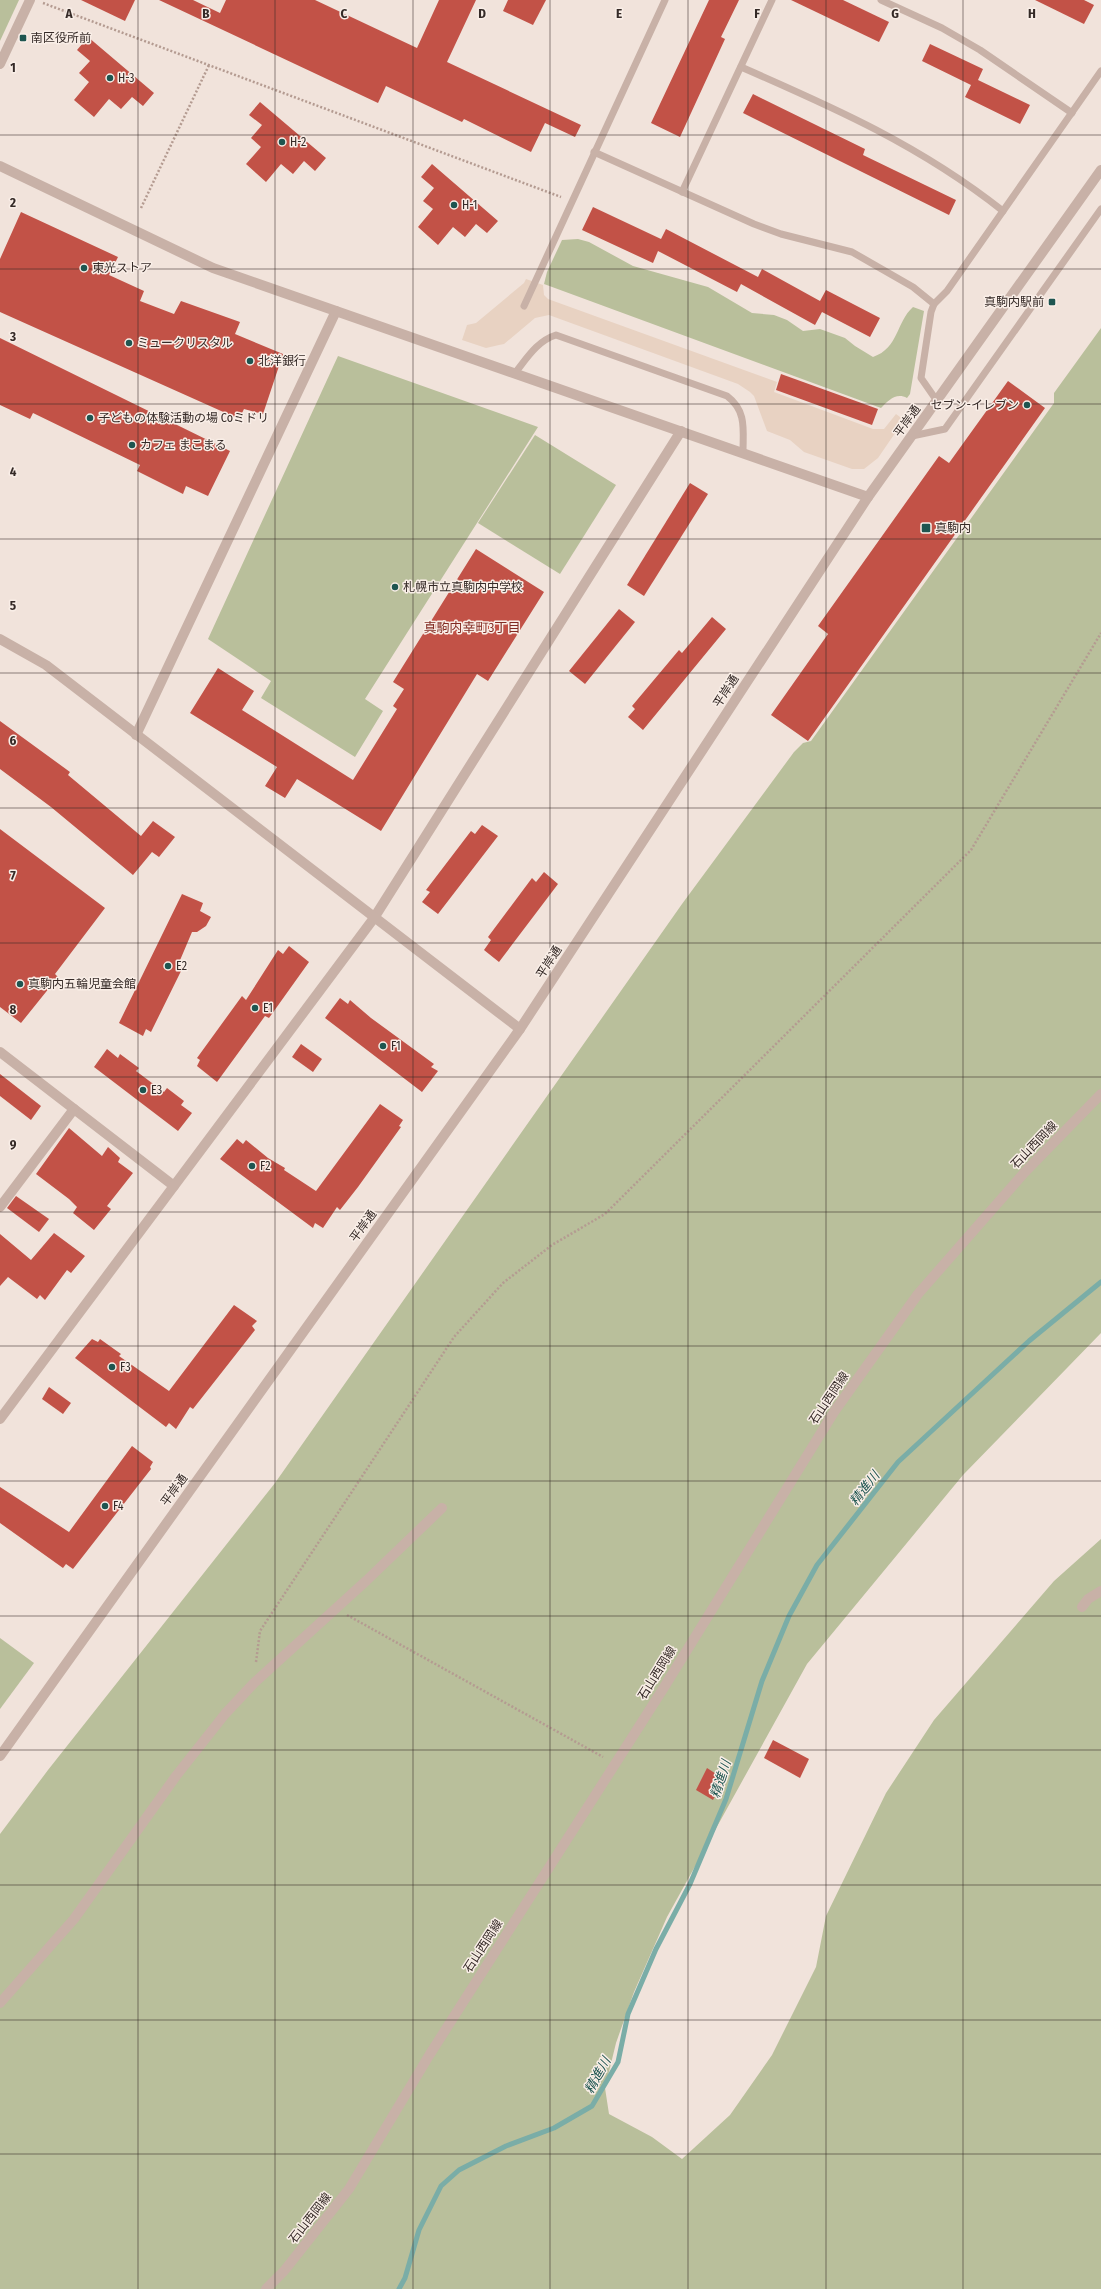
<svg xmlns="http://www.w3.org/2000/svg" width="1101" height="2289" font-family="'Fira Sans Condensed','Noto Sans JP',sans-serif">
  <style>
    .green { fill: #b9bf9b }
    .plaza { fill: #e8d2c2 }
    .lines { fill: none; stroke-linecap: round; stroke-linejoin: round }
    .stream { stroke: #7aada7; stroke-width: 5 }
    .building { fill: #c25247 }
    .path { stroke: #b49b91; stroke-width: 2.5; stroke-dasharray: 2 2; stroke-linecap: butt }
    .service { stroke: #c8b1a7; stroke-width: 7 }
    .minor { stroke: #c8b1a7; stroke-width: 10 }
    .tertiary { stroke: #c8b1a7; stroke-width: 10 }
    .grid { fill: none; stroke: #352a27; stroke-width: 1; stroke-opacity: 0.55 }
    .poi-dot { fill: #1e5550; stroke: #f9eee7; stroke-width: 1.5 }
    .labels { text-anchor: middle; stroke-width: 3; stroke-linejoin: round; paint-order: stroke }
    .poi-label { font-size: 12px; fill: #352a27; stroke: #f9eee7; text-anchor: start }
    .street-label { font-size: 12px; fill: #352a27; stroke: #f9eee7 }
    .neighbourhood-label { font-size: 13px; fill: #822b23; stroke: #f9eee7 }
    .water-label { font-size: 13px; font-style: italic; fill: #1e5550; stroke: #f9eee7 }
    .grid-label { font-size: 13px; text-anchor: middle; font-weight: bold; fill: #352a27; stroke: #f9eee7; stroke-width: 3; stroke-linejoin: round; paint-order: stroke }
  </style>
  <rect width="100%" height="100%" fill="#f1e3db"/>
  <g class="green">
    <polygon points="0,0 19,0 0,41"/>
    <path d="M578 239 589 242 633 266 708 287 752 313 774 315 787 320 803 331 820 329 845 338 855 346 873 357C899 348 896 322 913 307L924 311 910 394 907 398C896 392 888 401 881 408L544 284 547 272 562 240Z"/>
    <polygon points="1101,328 1101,1333 963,1475 807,1664 667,1917 634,1992 616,2043 605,2088 609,2114 652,2137 682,2159 730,2115 772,2055 816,1967 826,1916 886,1793 934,1720 1054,1581 1101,1539 1101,2289 0,2289 0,1834 48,1770 275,1483 682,904 794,752 803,743 811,741 1054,403 1054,393"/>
    <polygon points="338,356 538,427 365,699 383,711 355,757 261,698 271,681 208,639"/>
    <polygon points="535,435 616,485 560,574 478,523"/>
    <polygon points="0,1638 34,1663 0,1709"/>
  </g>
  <polygon class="plaza" points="526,279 543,285 544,295 548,299 777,382 774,392 873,429 884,429 896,414 904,420 878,458 864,469 852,469 804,452 790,440 767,431 754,396 750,392 738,384 549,315 535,318 504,344 499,345 486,348 462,340 467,325 476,323 524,283"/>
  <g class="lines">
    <polyline class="stream" points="399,2289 405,2278 419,2230 441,2186 459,2170 506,2146 554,2128 592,2106 618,2062 628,2014 656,1949 690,1884 726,1799 762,1681 789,1616 817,1565 898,1462 1029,1341 1101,1282"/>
  </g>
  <g class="building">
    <polygon points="81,0 135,0 125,21"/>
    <polygon points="159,0 193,0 220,13 226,0 315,0 417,48 439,0 476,0 447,62 581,125 575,137 545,123 531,152 464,119 462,122 386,86 378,103"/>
    <polygon points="508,0 546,0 533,25 503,11"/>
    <polygon points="709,0 739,0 721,37 725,39 680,137 651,123"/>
    <polygon points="791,0 843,0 889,22 879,42"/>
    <polygon points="1035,0 1084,0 1094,5 1084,24"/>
    <polygon points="88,37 154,93 143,106 132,97 121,109 109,99 94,117 74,100 89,82 79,73 90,61 77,50"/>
    <polygon points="930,44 983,69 978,80 1030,105 1020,124 965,97 971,85 922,61"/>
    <polygon points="753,94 865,149 863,155 956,200 949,215 743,113"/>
    <polygon points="260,102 326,158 315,171 304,161 293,174 281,164 266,182 246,164 261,147 251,138 262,125 249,115"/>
    <polygon points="432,164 498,221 487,233 476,224 465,237 453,227 438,245 418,227 433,209 423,201 434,188 421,177"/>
    <polygon points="593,207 661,239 666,229 758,277 762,269 820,301 826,290 880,318 870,337 822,312 815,325 741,284 737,292 658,251 653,263 582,230"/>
    <polygon points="21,212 118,257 109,275 144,291 140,301 174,314 181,301 240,322 235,334 283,354 263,414 244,409 239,419 0,312 0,259"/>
    <polygon points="0,338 230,451 208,496 186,486 183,494 137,471 140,465 33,413 30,419 0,405"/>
    <polygon points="781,374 878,409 872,425 776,390"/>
    <polygon points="1008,381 1045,408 808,741 771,715 828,634 818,626 939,456 949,463"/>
    <polygon points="690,483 708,494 644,596 627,585"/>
    <polygon points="476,549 544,592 488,681 477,674 381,831 297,779 285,798 265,786 277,767 190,713 218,668 254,691 242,710 353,780 397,709 393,706 404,689 393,682"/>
    <polygon points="619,609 635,622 585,684 569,671"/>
    <polygon points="712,617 726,629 643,730 628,717 635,709 632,706 679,650 682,653"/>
    <polygon points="0,721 70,772 68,775 141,836 153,821 175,837 159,857 152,852 133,875 51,807 0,769"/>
    <polygon points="482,825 498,836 438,914 422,902 430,892 426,890 471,831 475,834"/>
    <polygon points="0,829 105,908 55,974 58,977 21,1023 0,1007"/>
    <polygon points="544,872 558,884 499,962 484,950 491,940 488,937 532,878 536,882"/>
    <polygon points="182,894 203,903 200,911 211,917 206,926 197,932 192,932 178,965 183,967 151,1032 146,1029 143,1036 119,1023"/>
    <polygon points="289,946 309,962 269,1018 265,1016 217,1082 197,1066 200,1060 197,1058 242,996 246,1000 278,950 283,954"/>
    <polygon points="340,998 348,1004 350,1000 371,1018 434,1064 431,1067 438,1071 422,1092 325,1018"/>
    <polygon points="301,1044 322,1059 313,1072 292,1057"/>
    <polygon points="107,1049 118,1058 120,1054 139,1068 136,1071 164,1092 167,1088 184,1101 181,1105 192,1113 178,1131 94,1067"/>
    <polygon points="0,1074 41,1106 31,1120 0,1096"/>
    <polygon points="380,1104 403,1120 399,1126 401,1127 358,1187 340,1210 337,1207 323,1228 315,1223 313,1228 220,1159 237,1139 243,1144 246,1140 268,1158 285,1168 284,1170 316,1191"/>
    <polygon points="69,1128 102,1156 108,1147 120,1158 118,1162 133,1173 107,1206 111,1209 94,1230 73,1213 77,1207 69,1199 36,1174"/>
    <polygon points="16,1196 49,1219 39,1232 7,1208"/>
    <polygon points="54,1233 85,1256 71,1273 67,1270 45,1300 40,1295 37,1299 8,1277 0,1286 0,1234 31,1260"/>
    <polygon points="234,1305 257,1321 252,1326 255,1330 193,1409 190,1407 176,1429 169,1423 166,1427 75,1358 92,1339 98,1342 100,1339 121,1354 119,1356 169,1391"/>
    <polygon points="49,1387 71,1403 63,1414 42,1399"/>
    <polygon points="132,1446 153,1462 150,1467 151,1469 73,1569 66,1564 63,1568 0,1523 0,1487 69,1532"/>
    <polygon points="773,1740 809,1759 800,1778 764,1758"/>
    <polygon points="707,1768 724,1779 713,1800 696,1790"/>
  </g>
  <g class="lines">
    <g class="path">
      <polyline points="43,3 561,197"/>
      <polyline points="141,208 209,65"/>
      <polyline points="347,1615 603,1757"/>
      <polyline points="256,1662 260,1631 454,1337 503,1283 552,1245 605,1214 971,850 1101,633"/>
    </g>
    <g class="service">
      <polyline points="881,0 942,28 980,50 1072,113"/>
      <path d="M741 67C835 108 921 146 1003 211"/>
      <polyline points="594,152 754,224 781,234 852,252 913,287 934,304"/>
      <polyline points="682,192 772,0"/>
      <polyline points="524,306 665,0"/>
      <path d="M515 373C527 358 537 341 556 335L727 396C747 411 743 430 743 452"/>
      <polyline points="937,401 921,378 931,312 934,304 947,291 1101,71"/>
      <polyline points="912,436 945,429 1101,209"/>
    </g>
    <g class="minor">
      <polyline points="136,735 336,311"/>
      <polyline points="0,1052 174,1186"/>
      <polyline points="0,1207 74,1109"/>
      <polyline points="0,1419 374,918 681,431"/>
      <polyline points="1082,1607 1088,1599 1101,1591"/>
      <polyline points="0,2003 74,1919 176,1776 225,1714 254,1683 366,1581 442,1508"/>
    </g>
    <g class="tertiary">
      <polyline points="0,64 30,0"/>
      <polyline points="0,166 213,268 868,497"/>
      <polyline points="0,639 46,665 520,1029"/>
      <polyline points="0,1756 520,1029 868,497 1101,170"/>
      <polyline points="266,2289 284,2271 349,2189 430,2054 663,1689 834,1412 918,1294 1024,1173 1101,1094"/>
    </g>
  </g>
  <path class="grid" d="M138 0V2289M275 0V2289M413 0V2289M550 0V2289M688 0V2289M826 0V2289M963 0V2289M0 135H1101M0 269H1101M0 404H1101M0 539H1101M0 673H1101M0 808H1101M0 943H1101M0 1077H1101M0 1212H1101M0 1346H1101M0 1481H1101M0 1616H1101M0 1750H1101M0 1885H1101M0 2020H1101M0 2154H1101"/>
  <g class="poi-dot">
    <rect x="19" y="34" width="8" height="8" rx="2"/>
    <circle cx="110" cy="78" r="4"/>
    <circle cx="282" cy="142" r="4"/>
    <circle cx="454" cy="205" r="4"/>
    <circle cx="84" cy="268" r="4"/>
    <rect x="1048" y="298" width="8" height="8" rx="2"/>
    <circle cx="129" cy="343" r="4"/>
    <circle cx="250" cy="361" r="4"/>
    <circle cx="1027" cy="405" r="4"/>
    <circle cx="90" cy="418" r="4"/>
    <circle cx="132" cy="445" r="4"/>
    <rect x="921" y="523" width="10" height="10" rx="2"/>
    <circle cx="395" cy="587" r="4"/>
    <circle cx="168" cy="966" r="4"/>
    <circle cx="20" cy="984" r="4"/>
    <circle cx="255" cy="1008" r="4"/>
    <circle cx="383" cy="1046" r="4"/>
    <circle cx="143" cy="1090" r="4"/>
    <circle cx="252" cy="1166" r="4"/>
    <circle cx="112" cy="1367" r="4"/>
    <circle cx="105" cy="1506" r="4"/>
  </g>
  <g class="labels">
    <g class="poi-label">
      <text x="31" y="42">南区役所前</text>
      <text x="118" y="82">H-3</text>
      <text x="290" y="146">H-2</text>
      <text x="462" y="209">H-1</text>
      <text x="92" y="272">東光ストア</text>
      <text x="1044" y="306" text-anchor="end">真駒内駅前</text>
      <text x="137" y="347">ミュークリスタル</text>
      <text x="258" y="365">北洋銀行</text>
      <text x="1019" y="409" text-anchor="end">セブン-イレブン</text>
      <text x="98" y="422">子どもの体験活動の場 Coミドリ</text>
      <text x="140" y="449">カフェ まこまる</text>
      <text x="935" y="532">真駒内</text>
      <text x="403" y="591">札幌市立真駒内中学校</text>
      <text x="176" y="970">E2</text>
      <text x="28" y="988">真駒内五輪児童会館</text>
      <text x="263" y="1012">E1</text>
      <text x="391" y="1050">F1</text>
      <text x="151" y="1094">E3</text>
      <text x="260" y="1170">F2</text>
      <text x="120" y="1371">F3</text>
      <text x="113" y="1510">F4</text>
    </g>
    <g class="street-label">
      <text transform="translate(907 421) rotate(-54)" y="4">平岸通</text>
      <text transform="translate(726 691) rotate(-57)" y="4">平岸通</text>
      <text transform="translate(549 962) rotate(-57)" y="4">平岸通</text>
      <text transform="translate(1034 1145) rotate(-46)" y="4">石山西岡線</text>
      <text transform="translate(363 1226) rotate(-54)" y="4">平岸通</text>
      <text transform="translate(829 1398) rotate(-56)" y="4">石山西岡線</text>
      <text transform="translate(174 1490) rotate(-54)" y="4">平岸通</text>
      <text transform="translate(657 1673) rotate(-58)" y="4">石山西岡線</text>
      <text transform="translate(483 1946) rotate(-57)" y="4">石山西岡線</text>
      <text transform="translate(310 2218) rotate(-52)" y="4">石山西岡線</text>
    </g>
    <g class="neighbourhood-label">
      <text x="472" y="632">真駒内幸町3丁目</text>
    </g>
    <g class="water-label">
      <text transform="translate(864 1488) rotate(-52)" y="5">精進川</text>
      <text transform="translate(720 1779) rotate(-72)" y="5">精進川</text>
      <text transform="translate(597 2075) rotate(-61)" y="5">精進川</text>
    </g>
  </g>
  <g class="grid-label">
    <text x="69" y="18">A</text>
    <text x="206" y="18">B</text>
    <text x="344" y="18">C</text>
    <text x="482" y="18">D</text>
    <text x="619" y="18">E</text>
    <text x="757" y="18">F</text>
    <text x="895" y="18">G</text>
    <text x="1032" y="18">H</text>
    <text x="13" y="72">1</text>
    <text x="13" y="207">2</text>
    <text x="13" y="341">3</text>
    <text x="13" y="476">4</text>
    <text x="13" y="610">5</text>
    <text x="13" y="745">6</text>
    <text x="13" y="880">7</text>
    <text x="13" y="1014">8</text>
    <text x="13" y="1149">9</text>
  </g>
</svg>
